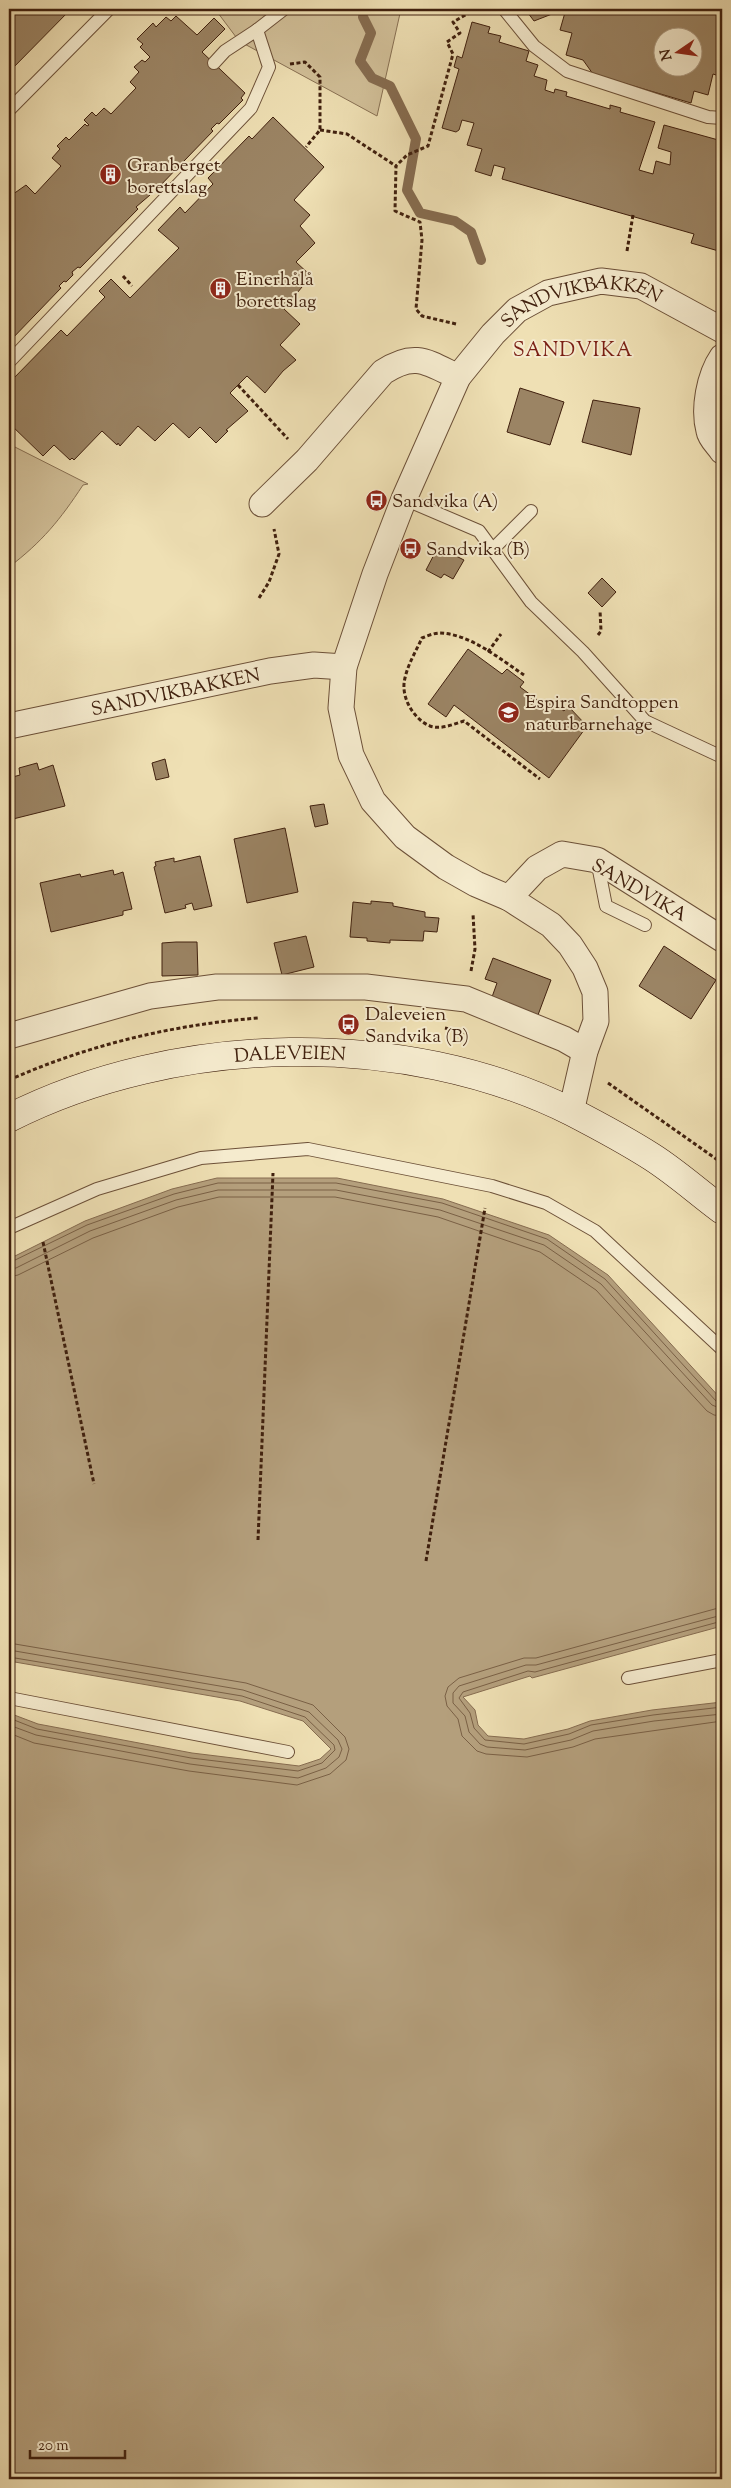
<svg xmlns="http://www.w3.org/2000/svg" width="731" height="2488" font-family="'Sorts Mill Goudy',serif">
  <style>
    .green { fill: #d1bf98; stroke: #887053 }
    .water { fill: #b49f7c; stroke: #866c50 }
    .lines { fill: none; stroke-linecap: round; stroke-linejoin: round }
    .shore { stroke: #7a6045; stroke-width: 1 }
    .stream { stroke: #866c50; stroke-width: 10 }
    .building { fill: #9b8464; stroke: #40200e; fill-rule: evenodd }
    .service-casing { stroke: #6c5038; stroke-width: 14 }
    .minor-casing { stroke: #6c5038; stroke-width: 27 }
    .secondary-casing { stroke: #40200e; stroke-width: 29 }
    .path { stroke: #40200e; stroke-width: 3; stroke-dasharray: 4 2.5; stroke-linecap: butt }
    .service { stroke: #f5ebce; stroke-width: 12 }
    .minor { stroke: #f5ebce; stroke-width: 25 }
    .secondary { stroke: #f5ebce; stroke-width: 28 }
    .labels { text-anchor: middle; stroke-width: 4; stroke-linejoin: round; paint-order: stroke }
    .poi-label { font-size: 19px; fill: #40200e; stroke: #f5ebce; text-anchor: start }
    .street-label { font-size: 19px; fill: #40200e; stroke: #f5ebce }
    .neighbourhood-label { font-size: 20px; letter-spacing: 1px; fill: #7a1f14; stroke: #f5ebce }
  </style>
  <rect width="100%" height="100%" fill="#efe0b4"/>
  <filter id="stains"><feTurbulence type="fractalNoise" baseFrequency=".004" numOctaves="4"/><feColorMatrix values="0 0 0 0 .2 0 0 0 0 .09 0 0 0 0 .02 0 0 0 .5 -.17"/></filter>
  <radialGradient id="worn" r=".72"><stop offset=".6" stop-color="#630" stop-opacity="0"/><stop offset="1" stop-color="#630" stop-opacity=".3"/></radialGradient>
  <g class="green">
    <polygon points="215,9 401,9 377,116 239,41"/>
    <path d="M9 444 88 484 83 485C60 520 42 542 9 567Z"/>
  </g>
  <polygon class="water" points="217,1178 337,1178 443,1199 549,1235 608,1275 722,1400 722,1626 532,1678 530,1676 463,1697 475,1710 478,1725 488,1736 524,1739 568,1729 590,1721 652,1710 722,1702 722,2479 9,2479 9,1713 38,1724 192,1753 299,1766 320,1759 331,1749 303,1721 240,1701 9,1661 9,1259 85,1221 172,1189"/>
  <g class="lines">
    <g class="shore">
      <polyline points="9,1263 87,1225 174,1194 218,1183 336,1183 442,1203 547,1239 605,1279 716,1401 722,1403"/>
      <polyline points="9,1270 16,1268 90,1231 176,1200 218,1190 336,1190 440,1210 544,1245 601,1284 712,1405 722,1409"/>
      <polyline points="9,1277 18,1275 93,1238 178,1207 219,1197 335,1197 438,1217 540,1252 596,1290 707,1411 714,1415 722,1416"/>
      <polyline points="722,1607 536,1658 524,1658 459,1678 448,1687 445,1696 447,1706 458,1719 462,1736 477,1751 486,1754 527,1757 573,1747 595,1739 722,1721"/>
      <polyline points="722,1615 536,1665 526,1665 459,1686 453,1693 453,1703 465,1716 469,1732 480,1744 487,1747 525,1750 571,1740 593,1731 654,1721 722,1714"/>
      <polyline points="722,1621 535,1672 528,1671 463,1692 459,1698 470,1713 474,1728 485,1740 524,1744 569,1734 591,1725 653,1715 722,1707"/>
      <polyline points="9,1643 246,1683 313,1705 345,1737 349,1749 346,1760 330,1774 297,1785 189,1771 34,1743 9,1733"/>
      <polyline points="9,1650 243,1690 309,1712 338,1740 342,1749 339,1757 326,1768 298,1778 190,1764 36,1735 9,1725"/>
      <polyline points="9,1657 242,1696 305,1717 334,1745 335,1750 322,1763 298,1771 191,1758 37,1729 9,1718"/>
    </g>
    <polyline class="stream" points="363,17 371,33 360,61 372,78 390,86 416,139 407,190 420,213 455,221 471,232 481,260"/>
  </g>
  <g class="building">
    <polygon points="9,9 71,9 9,72"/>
    <polygon points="525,9 553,9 552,14 534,21"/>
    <path d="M566 9H722V77L713 74 708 95 694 91 691 103 593 74 583 60 566 55 572 33 560 30ZM664 38H694V68H664Z"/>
    <polygon points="176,16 197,35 214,18 225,29 202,52 245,93 241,98 243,100 219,124 217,123 211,129 213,131 156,190 154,187 149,192 150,195 136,207 138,209 80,268 78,267 72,272 73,275 66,282 64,281 59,286 61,288 9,342 9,197 26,185 35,194 61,166 52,158 60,149 57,146 66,137 69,140 85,124 87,126 89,125 84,120 92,112 96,116 104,108 111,114 136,88 130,82 139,72 134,67 142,60 145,62 150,57 140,47 143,44 137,39 153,23 156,27 166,17 171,21"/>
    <polygon points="472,22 490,27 488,33 501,36 499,42 529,51 526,61 538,65 534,76 547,80 545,90 554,93 555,89 567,92 566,96 610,109 610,105 621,108 620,112 655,122 639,170 653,174 656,161 670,165 671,152 658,148 664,125 722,141 722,252 691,243 694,234 502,179 505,168 494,165 491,176 475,171 482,149 467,145 474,123 462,120 459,130 456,132 442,128 459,69 454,67 457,56 462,58"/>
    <polygon points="273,117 324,167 294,200 310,215 300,226 315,243 296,262 311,276 284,309 300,324 280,345 296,360 283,371 265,393 247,376 230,393 248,411 226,430 228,431 216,443 200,427 189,438 173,423 155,441 138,426 120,446 118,443 117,445 102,431 74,460 72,458 70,460 54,445 43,456 9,423 9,390 13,385 10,382 61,330 67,336 105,297 99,291 111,279 130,298 179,248 158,230 180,207 185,213 213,184 208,178 249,136 252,139"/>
    <polygon points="520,388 564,402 550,445 507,432"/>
    <polygon points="593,400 640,408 631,455 582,442"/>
    <polygon points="438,547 464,560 453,579 444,574 441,578 426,570"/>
    <polygon points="602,578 616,592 602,607 588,593"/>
    <polygon points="468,649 502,674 507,669 524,682 520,687 543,704 547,699 564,711 568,706 587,726 549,778 454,705 446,717 428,704"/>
    <polygon points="165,759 169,777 156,780 152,763"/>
    <polygon points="37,763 39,770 53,765 65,806 9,820 9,778 20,775 19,768"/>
    <polygon points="324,804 328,824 315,827 310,806"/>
    <polygon points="285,828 298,892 247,903 234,839"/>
    <polygon points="200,856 212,906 194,910 192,903 185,905 186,908 165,913 154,867 156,866 155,862 174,858 174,862"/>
    <polygon points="113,870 114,875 123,872 132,909 123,911 123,915 51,932 40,883 80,874 81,877"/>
    <polygon points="371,901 393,903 393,906 425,912 425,917 439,918 437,932 424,931 423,941 390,940 390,943 367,941 367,938 350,937 353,902 371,904"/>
    <polygon points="306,936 314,967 282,975 274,943"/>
    <polygon points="176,942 197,942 198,975 162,976 162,943"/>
    <polygon points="664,946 716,980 691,1019 639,986"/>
    <polygon points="493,958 551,980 538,1015 492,997 497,983 485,979"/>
  </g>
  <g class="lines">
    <defs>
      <g id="service">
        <polyline points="504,9 534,46 567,71 708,117 722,118"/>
        <polyline points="257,30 284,9"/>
        <polyline points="9,110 109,9"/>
        <polyline points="9,362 251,108 269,67 257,30 225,51 214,63"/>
        <polyline points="404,499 479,531 531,602 583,652 645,721 720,756"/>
        <polyline points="493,549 531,511"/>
        <polyline points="597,860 606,906 645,925"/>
        <polyline points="9,1228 97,1189 201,1158 308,1149 492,1186 546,1203 595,1231 722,1349"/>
        <polyline points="628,1678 722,1660"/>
        <polyline points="9,1698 288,1752"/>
      </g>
      <g id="minor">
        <path d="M722 357C709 376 703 409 709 431 710 438 718 445 722 451"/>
        <path d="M262 504 307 460 383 372C415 351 427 362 458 377"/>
        <path id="s1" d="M9 726 270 671 314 665 344 667"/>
        <polyline points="509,898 537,868 562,854 597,860 722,939"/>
        <polyline points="9,1036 150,996 217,987 366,987 466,999 564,1039 585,1051"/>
        <path id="s2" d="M571 1112 585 1051 596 1021 595 992 585 968 570 945 551 925 509 898 476 884 446 867 405 837 373 801 351 755 341 708 344 667 375 574 404 499 458 377 493 334 517 310 548 293 601 281 641 286 722 330"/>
      </g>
      <g id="secondary">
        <path id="s3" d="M9 1118C175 1034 404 1028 572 1112 599 1126 627 1141 652 1157 677 1173 699 1193 722 1210"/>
      </g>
    </defs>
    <use href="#service" class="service-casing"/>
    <use href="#minor" class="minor-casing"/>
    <use href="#secondary" class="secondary-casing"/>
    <g class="path">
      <polyline points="290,64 305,62 320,77 320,130 306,147"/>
      <polyline points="320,130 347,134 396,166"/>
      <polyline points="627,251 633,215"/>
      <polyline points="123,276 132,286"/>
      <polyline points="719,288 722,289"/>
      <polyline points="456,324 422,316 416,309 422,240 420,222 395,211 396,166 407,155 428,146 453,54 447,42 460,33 453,22 469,13 465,9"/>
      <polyline points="238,385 288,439"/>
      <polyline points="259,598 269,582 279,554 274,529"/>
      <polyline points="598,635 601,631 600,610"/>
      <polyline points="719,649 722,651"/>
      <polyline points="488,652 501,634"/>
      <path d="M524 675C500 659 470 634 440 633 434 633 427 636 422 638 416 651 408 664 405 678 400 696 413 719 430 726 441 730 454 724 464 721L540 779"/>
      <polyline points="471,971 475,949 473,914"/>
      <polyline points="445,1028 470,1034"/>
      <path d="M9 1080C88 1045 171 1025 258 1018"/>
      <polyline points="608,1083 722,1163"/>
      <polyline points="43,1242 94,1484"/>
      <polyline points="258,1540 273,1173"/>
      <polyline points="426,1561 485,1208"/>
    </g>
    <use href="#service" class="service"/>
    <use href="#minor" class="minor"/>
    <use href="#secondary" class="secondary"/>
  </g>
  <defs>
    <symbol id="building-disc" viewBox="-11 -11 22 22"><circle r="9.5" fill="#8f2418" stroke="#f5ebce"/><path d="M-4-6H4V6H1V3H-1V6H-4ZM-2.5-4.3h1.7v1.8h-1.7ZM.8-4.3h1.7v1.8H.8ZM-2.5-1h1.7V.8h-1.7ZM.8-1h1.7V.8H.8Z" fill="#fff"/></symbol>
    <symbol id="bus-disc" viewBox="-11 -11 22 22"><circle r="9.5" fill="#8f2418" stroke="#f5ebce"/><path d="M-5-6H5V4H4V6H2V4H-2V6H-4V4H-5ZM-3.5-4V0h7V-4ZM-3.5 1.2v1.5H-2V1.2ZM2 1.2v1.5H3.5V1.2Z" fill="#fff"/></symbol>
    <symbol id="school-disc" viewBox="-11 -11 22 22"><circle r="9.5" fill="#8f2418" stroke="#f5ebce"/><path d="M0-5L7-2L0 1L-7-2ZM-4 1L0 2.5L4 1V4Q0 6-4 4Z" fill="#fff"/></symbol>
  </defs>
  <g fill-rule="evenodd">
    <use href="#building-disc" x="98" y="162" width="25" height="25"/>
    <use href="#building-disc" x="208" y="276" width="25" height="25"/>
    <use href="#bus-disc" x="364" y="488" width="25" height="25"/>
    <use href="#bus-disc" x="398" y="536" width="25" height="25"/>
    <use href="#school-disc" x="496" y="700" width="25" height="25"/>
    <use href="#bus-disc" x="336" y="1012" width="25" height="25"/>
  </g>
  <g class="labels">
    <g class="poi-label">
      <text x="127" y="171">Granberget<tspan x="127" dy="22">borettslag</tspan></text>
      <text x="236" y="285">Einerhålå<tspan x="236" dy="22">borettslag</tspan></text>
      <text x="392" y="507">Sandvika (A)</text>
      <text x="426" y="555">Sandvika (B)</text>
      <text x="525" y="708">Espira Sandtoppen<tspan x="525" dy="22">naturbarnehage</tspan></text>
      <text x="365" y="1020">Daleveien<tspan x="365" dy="22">Sandvika (B)</tspan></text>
    </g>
    <g class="street-label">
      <text dy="7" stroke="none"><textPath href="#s2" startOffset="1032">SANDVIKBAKKEN</textPath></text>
      <text dy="7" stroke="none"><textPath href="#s1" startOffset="170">SANDVIKBAKKEN</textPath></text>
      <text transform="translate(640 889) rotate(30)" y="7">SANDVIKA</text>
      <text dy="7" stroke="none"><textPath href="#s3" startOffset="291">DALEVEIEN</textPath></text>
    </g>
    <g class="neighbourhood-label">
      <text x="573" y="356">SANDVIKA</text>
    </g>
  </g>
  <rect width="731" height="2488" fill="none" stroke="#efe0b4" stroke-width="30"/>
  <rect x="10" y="10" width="711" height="2468" fill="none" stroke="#40200e" stroke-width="2.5"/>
  <rect x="15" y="15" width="701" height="2458" fill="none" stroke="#40200e"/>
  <g transform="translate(678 52) rotate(257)"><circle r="24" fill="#f5ebce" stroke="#ad9a81"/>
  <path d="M0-4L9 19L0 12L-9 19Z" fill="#8f2418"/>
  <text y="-8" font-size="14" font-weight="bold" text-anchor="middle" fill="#40200e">N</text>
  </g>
  <path d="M30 2450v8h95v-8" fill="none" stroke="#40200e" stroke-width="2.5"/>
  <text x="38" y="2450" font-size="15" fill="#40200e" stroke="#f5ebce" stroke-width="4" paint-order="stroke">20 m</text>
  <rect width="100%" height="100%" filter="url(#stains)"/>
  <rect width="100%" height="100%" fill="url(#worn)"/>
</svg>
